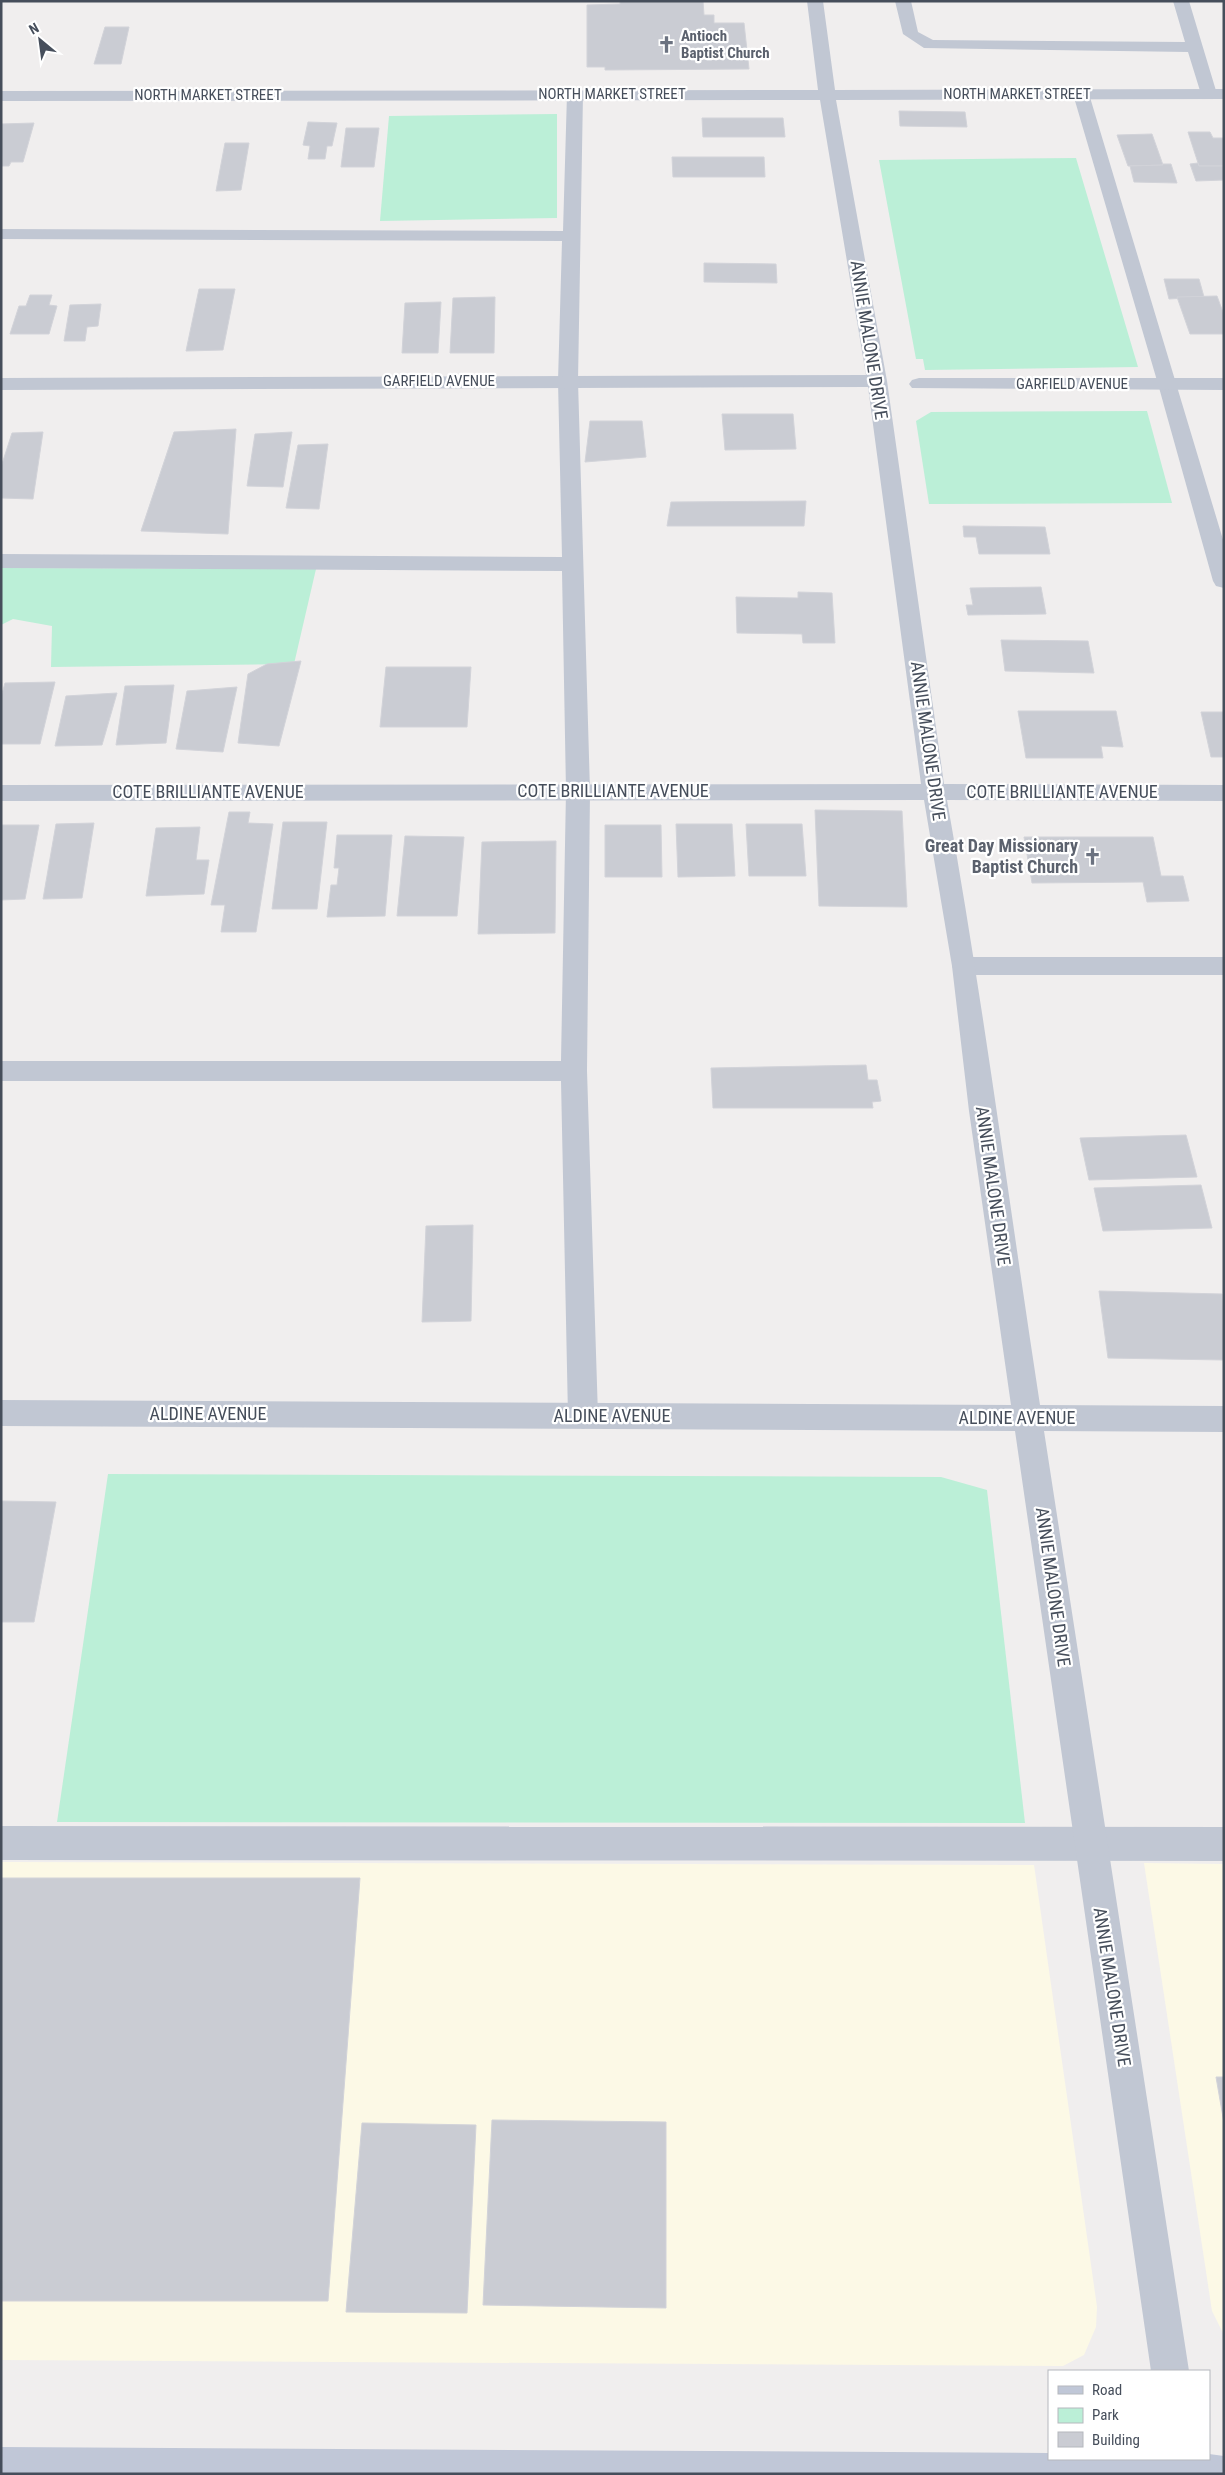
<svg xmlns="http://www.w3.org/2000/svg" width="1225" height="2475" font-family="'Roboto Condensed',sans-serif">
  <style>
    .commercial { fill: #fcf9e6 }
    .green { fill: #bbefd7 }
    .building { fill: #caccd3; stroke: #d2d3d9 }
    .lines { fill: none; stroke-linecap: round; stroke-linejoin: round }
    .lane { fill: #c1c7d3; fill-rule: evenodd }
    .street { fill: #c1c7d3; fill-rule: evenodd }
    .secondary { fill: #c0c7d7; fill-rule: evenodd }
    .labels { text-anchor: middle; stroke-width: 4.5; stroke-linejoin: round; paint-order: stroke }
    .far-worship-label { font-size: 15px; font-weight: bold; fill: #5b616d; stroke: #fff; text-anchor: start }
    .far-street-label { font-size: 15px; fill: #464e5b; stroke: #fff }
    .street-label { font-size: 18px; fill: #464e5b; stroke: #fff }
    .worship-label { font-size: 18px; font-weight: bold; fill: #5b616d; stroke: #fff; text-anchor: end }
  </style>
  <rect width="100%" height="100%" fill="#f0eeee"/>
  <g class="commercial">
    <polygon points="1,1862 1034,1865 1097,2307 1096,2327 1084,2355 1063,2366 1,2360"/>
    <polygon points="1144,1863 1224,1864 1224,2335 1212,2311"/>
  </g>
  <g class="green">
    <polygon points="557,114 557,218 380,221 389,116"/>
    <polygon points="1076,158 1138,367 925,370 923,359 916,359 879,160"/>
    <polygon points="1147,411 1172,503 929,504 916,421 931,412"/>
    <polygon points="1,568 316,569 294,664 51,667 52,626 13,619 1,625"/>
    <polygon points="108,1474 941,1477 987,1490 1025,1823 57,1822"/>
  </g>
  <g class="building">
    <polygon points="620,1 703,1 704,15 714,15 714,23 744,23 749,69 605,70 605,67 587,67 587,5 620,4"/>
    <polygon points="105,27 129,27 121,64 94,64"/>
    <polygon points="899,111 965,112 967,127 900,126"/>
    <polygon points="702,118 783,118 785,137 703,137"/>
    <polygon points="308,122 337,123 332,146 327,146 325,159 308,159 310,146 303,145"/>
    <polygon points="34,123 23,162 11,162 9,166 2,166 1,124"/>
    <polygon points="346,128 379,128 374,167 341,167"/>
    <polygon points="1188,132 1210,132 1213,138 1224,138 1224,166 1199,166"/>
    <polygon points="1152,134 1163,165 1128,166 1117,135"/>
    <polygon points="225,143 249,143 241,190 216,191"/>
    <polygon points="672,157 764,157 765,177 673,177"/>
    <polygon points="1198,163 1199,166 1224,166 1224,180 1196,181 1190,164"/>
    <polygon points="1162,164 1171,164 1177,183 1134,182 1130,166 1163,165"/>
    <polygon points="704,263 776,264 777,283 704,282"/>
    <polygon points="1164,279 1199,279 1204,297 1169,299"/>
    <polygon points="199,289 235,289 223,350 186,351"/>
    <polygon points="30,295 52,295 49,305 57,306 49,334 10,334 19,306 26,306"/>
    <polygon points="1217,296 1224,315 1224,334 1190,334 1177,297"/>
    <polygon points="495,297 494,353 450,353 453,298"/>
    <polygon points="441,302 438,353 402,353 405,303"/>
    <polygon points="101,304 98,326 87,327 85,341 64,341 70,305"/>
    <polygon points="722,414 793,414 796,449 725,450"/>
    <polygon points="590,421 642,421 646,457 585,462"/>
    <polygon points="236,429 228,534 141,531 174,432"/>
    <polygon points="43,432 33,499 1,498 1,467 12,433"/>
    <polygon points="292,432 283,487 247,486 255,434"/>
    <polygon points="328,444 319,509 286,508 298,445"/>
    <polygon points="806,501 804,526 667,526 671,502"/>
    <polygon points="963,526 1045,527 1050,554 979,554 976,537 964,537"/>
    <polygon points="1041,587 1046,614 968,615 966,605 973,605 970,588"/>
    <polygon points="798,592 832,593 835,643 803,643 802,634 737,633 736,597 798,598"/>
    <polygon points="1001,640 1088,641 1094,673 1005,671"/>
    <polygon points="301,661 279,746 238,743 248,674 267,664"/>
    <polygon points="386,667 471,667 467,727 380,727"/>
    <polygon points="55,682 40,744 1,744 1,697 5,683"/>
    <polygon points="174,685 166,743 116,745 125,686"/>
    <polygon points="237,687 223,752 176,749 187,691"/>
    <polygon points="117,693 102,745 55,746 66,696"/>
    <polygon points="1018,711 1116,711 1123,747 1101,746 1103,758 1026,758"/>
    <polygon points="1201,712 1224,712 1224,757 1211,757"/>
    <polygon points="815,810 902,811 907,907 819,906"/>
    <polygon points="229,812 250,812 248,823 273,824 256,932 221,932 225,905 211,905"/>
    <polygon points="283,822 327,822 317,909 272,909"/>
    <polygon points="94,823 82,898 43,899 56,824"/>
    <polygon points="676,824 732,824 735,876 678,877"/>
    <polygon points="746,824 802,824 806,876 749,876"/>
    <polygon points="1,825 39,825 25,899 1,900"/>
    <polygon points="605,825 661,825 662,877 605,877"/>
    <polygon points="200,827 196,860 209,860 204,894 146,896 156,828"/>
    <polygon points="337,835 392,835 385,916 327,917 331,885 337,885 339,868 334,868"/>
    <polygon points="405,836 464,837 457,916 397,916"/>
    <polygon points="1024,837 1153,837 1161,876 1183,876 1189,901 1147,902 1143,882 1032,883"/>
    <polygon points="556,841 555,933 478,934 482,842"/>
    <polygon points="866,1065 868,1080 877,1080 881,1101 872,1102 873,1108 713,1108 711,1068"/>
    <polygon points="1186,1135 1197,1177 1089,1180 1080,1138"/>
    <polygon points="1201,1185 1212,1228 1103,1231 1094,1188"/>
    <polygon points="473,1225 471,1321 422,1322 426,1226"/>
    <polygon points="1099,1291 1222,1294 1224,1360 1108,1358"/>
    <polygon points="1,1501 56,1502 34,1622 1,1622"/>
    <polygon points="1,1878 360,1878 328,2301 1,2301"/>
    <polygon points="1216,2077 1224,2077 1224,2123"/>
    <polygon points="492,2120 666,2122 666,2308 483,2305"/>
    <polygon points="362,2123 476,2125 467,2313 346,2312"/>
  </g>
  <g class="lines">
    <g class="lane">
      <polygon points="895,1 911,1 918,32 933,40 1185,42 1173,1 1189,1 1217,94 1215,98 1203,98 1201,94 1188,52 924,48 903,34"/>
      <polygon points="575,89 581,90 583,94 578,381 590,791 587,1071 598,1416 593,1425 583,1429 573,1425 568,1416 561,1081 1,1081 1,1061 561,1061 566,791 562,571 1,568 1,554 562,557 558,381 562,241 1,239 1,229 563,231 567,94 569,90"/>
      <polygon points="1081,89 1087,90 1089,94 1224,543 1224,588 1216,586 1213,581 1158,384 1073,94 1075,90"/>
      <polygon points="964,957 1224,957 1224,975 964,975 955,973 952,966 955,959"/>
      <polygon points="1,1826 1224,1827 1224,1861 1,1860"/>
    </g>
    <g class="street">
      <path d="M807 1H823L835 90 1224 89V99L836 100 887 381 944 784 1224 785V801L947 800C983 1001 1009 1203 1040 1405L1224 1406V1432L1044 1431 1189 2371H1151L1015 1431 1 1426V1400L1011 1405 969 1111 952 966 924 800 1 801V785L921 784 868 387 1 390V378L866 375 820 100 1 101V91L818 90Z"/>
      <polygon points="919,378 1224,378 1224,390 912,388 909,384 912,380"/>
    </g>
    <polygon class="secondary" points="1,2447 1049,2453 1049,2459 1209,2459 1209,2454 1224,2456 1224,2474 1,2474"/>
  </g>
  <defs>
    <symbol id="church-bare" viewBox="-9 -9 18 18"><path d="M-1.2-6h2.4v3.5h3.3v2.4h-3.3V6h-2.4V-.1h-3.3v-2.4h3.3Z" fill="#6b7280" stroke="#fff" stroke-width="2.5" paint-order="stroke"/></symbol>
  </defs>
  <g fill-rule="evenodd">
    <use href="#church-bare" x="654" y="32" width="25" height="25"/>
    <use href="#church-bare" x="1080" y="844" width="25" height="25"/>
  </g>
  <g class="labels">
    <g class="far-worship-label">
      <text x="681" y="41">Antioch<tspan x="681" dy="17">Baptist Church</tspan></text>
    </g>
    <g class="far-street-label">
      <text x="612" y="99">NORTH MARKET STREET</text>
      <text x="1017" y="99">NORTH MARKET STREET</text>
      <text x="208" y="100">NORTH MARKET STREET</text>
      <text x="439" y="386">GARFIELD AVENUE</text>
      <text x="1072" y="389">GARFIELD AVENUE</text>
    </g>
    <g class="street-label">
      <text transform="translate(869 340) rotate(81)" y="6">ANNIE MALONE DRIVE</text>
      <text transform="translate(928 741) rotate(82)" y="6">ANNIE MALONE DRIVE</text>
      <text x="613" y="797">COTE BRILLIANTE AVENUE</text>
      <text x="208" y="798">COTE BRILLIANTE AVENUE</text>
      <text x="1062" y="798">COTE BRILLIANTE AVENUE</text>
      <text transform="translate(993 1186) rotate(82)" y="6">ANNIE MALONE DRIVE</text>
      <text x="208" y="1420">ALDINE AVENUE</text>
      <text x="612" y="1422">ALDINE AVENUE</text>
      <text x="1017" y="1424">ALDINE AVENUE</text>
      <text transform="translate(1053 1587) rotate(82)" y="6">ANNIE MALONE DRIVE</text>
      <text transform="translate(1112 1987) rotate(81)" y="6">ANNIE MALONE DRIVE</text>
    </g>
    <g class="worship-label">
      <text x="1078" y="852">Great Day Missionary<tspan x="1078" dy="21">Baptist Church</tspan></text>
    </g>
  </g>
  <rect width="1225" height="2475" fill="none" stroke="#464e5b" stroke-width="5"/>
  <rect x="1048" y="2370" width="162" height="90" fill="#ffffff" stroke="#b5b8bd"/>
  <rect x="1058" y="2386" width="25" height="8" fill="#c0c7d7" stroke="#b5b8bd"/>
  <text x="1092" y="2395" font-size="15" fill="#464e5b">Road</text>
  <rect x="1058" y="2408" width="25" height="15" fill="#bbefd7" stroke="#b5b8bd"/>
  <text x="1092" y="2420" font-size="15" fill="#464e5b">Park</text>
  <rect x="1058" y="2432" width="25" height="15" fill="#caccd3" stroke="#b5b8bd"/>
  <text x="1092" y="2445" font-size="15" fill="#464e5b">Building</text>
  <g transform="translate(40 40) rotate(331)" stroke="#ffffff" stroke-width="4" paint-order="stroke">
  <path d="M0-4L9 19L0 12L-9 19Z" fill="#464e5b"/>
  <text y="-8" font-size="14" font-weight="bold" text-anchor="middle" fill="#464e5b">N</text>
  </g>
</svg>
